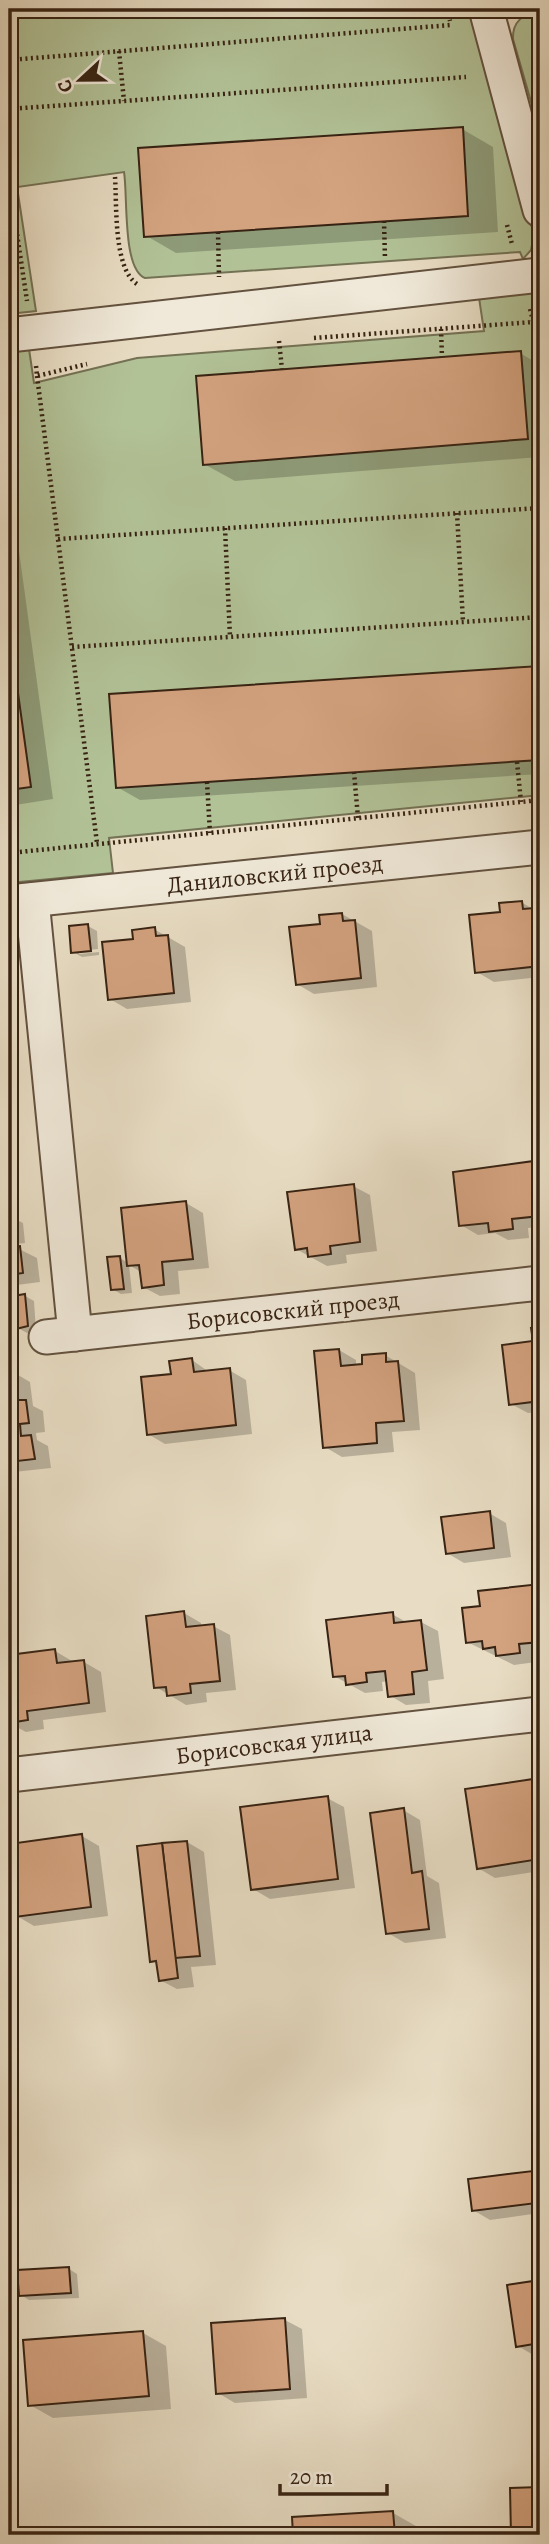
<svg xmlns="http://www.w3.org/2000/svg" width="549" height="2544" font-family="Alegreya,serif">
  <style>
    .green { fill: #b2c297; stroke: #747255; stroke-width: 2 }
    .shadow { fill: #0003 }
    .building { fill: #d3a27f; stroke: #372313; stroke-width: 2 }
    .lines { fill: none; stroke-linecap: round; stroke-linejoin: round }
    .street-casing { stroke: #63523f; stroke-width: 37 }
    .path { stroke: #372313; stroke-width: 4.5; stroke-dasharray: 2 3.5; stroke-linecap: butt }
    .street { stroke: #f0e9d9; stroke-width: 33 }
    .labels { text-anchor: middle; stroke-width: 6; stroke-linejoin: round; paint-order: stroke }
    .street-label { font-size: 24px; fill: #372313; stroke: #f0e9d9 }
  </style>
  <rect width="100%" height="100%" fill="#e8ddc4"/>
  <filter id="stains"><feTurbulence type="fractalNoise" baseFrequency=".00286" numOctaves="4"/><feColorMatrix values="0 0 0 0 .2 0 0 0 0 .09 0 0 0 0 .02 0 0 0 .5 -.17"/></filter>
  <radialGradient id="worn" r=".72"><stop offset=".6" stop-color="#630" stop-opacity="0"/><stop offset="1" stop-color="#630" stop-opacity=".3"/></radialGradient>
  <g class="green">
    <path d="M9 9H474L534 235 531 250 523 259 520 252 145 278C122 269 128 195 124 172L17 187 36 311 9 314Z"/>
    <path d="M540 9V126H538L513 39C512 21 524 14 540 9Z"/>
    <polygon points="540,288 540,795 109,838 113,873 9,883 9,352 29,349 34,383 137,358 484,331 478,291"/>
  </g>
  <g class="shadow">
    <polygon points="462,129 493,147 498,232 176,253 145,235"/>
    <polygon points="520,353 540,365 540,457 235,481 204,464"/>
    <polygon points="9,478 53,799 9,806"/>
    <polygon points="540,667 540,774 140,800 117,787 111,696"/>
    <polygon points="521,902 540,913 540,977 494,982 477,972 501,913"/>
    <polygon points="342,914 372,931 377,987 314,994 297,984 322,925"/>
    <polygon points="88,926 97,931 98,949 79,951 79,954 99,952 99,955 82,957 73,952"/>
    <polygon points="154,929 185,947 191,1002 127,1009 110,999"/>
    <polygon points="534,1163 540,1167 540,1227 528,1228 529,1238 508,1240 495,1233 478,1235 461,1225"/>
    <polygon points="353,1186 370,1195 377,1251 346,1255 347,1263 327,1266 296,1249"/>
    <polygon points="9,1192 13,1218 23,1223 25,1243 16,1244 17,1248 37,1258 40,1282 9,1286"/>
    <polygon points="186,1203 203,1213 209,1268 178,1271 180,1294 160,1296 143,1287 141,1272 129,1265 132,1293 121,1294 112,1289 120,1258 128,1263"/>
    <polygon points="25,1296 34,1301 36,1331 27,1333 18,1328"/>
    <polygon points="540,1328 540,1412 528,1413 511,1404 534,1343 533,1329"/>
    <polygon points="339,1350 356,1360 356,1367 385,1355 415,1373 420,1430 392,1432 394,1452 342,1457 325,1447"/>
    <polygon points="192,1360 209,1372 229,1370 246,1380 252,1434 165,1444 148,1434 173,1375"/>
    <polygon points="9,1372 13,1372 30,1382 33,1406 43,1411 45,1432 36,1433 37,1440 48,1446 51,1468 14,1472 9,1469"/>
    <polygon points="489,1513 506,1523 511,1557 464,1563 447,1553"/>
    <polygon points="540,1585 540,1653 535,1653 536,1662 514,1665 467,1642 482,1608 480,1592"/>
    <polygon points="184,1613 201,1623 201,1627 213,1626 230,1635 236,1690 206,1693 207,1702 186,1705 156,1687"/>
    <polygon points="392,1614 408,1623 421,1622 438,1631 444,1679 428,1681 430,1703 406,1705 389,1695 388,1681 382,1682 383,1691 365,1693 334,1676"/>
    <polygon points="55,1651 72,1661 72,1663 84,1662 101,1672 106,1712 43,1720 44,1729 26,1732 9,1723 9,1657"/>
    <polygon points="540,1779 540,1871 495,1878 478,1868 467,1790"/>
    <polygon points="327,1798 344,1807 355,1888 270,1899 253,1889"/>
    <polygon points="403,1810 420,1820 427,1876 439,1883 446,1938 405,1943 388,1933"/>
    <polygon points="82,1836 99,1846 108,1916 34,1926 17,1916 9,1845"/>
    <polygon points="187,1842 204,1852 216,1965 191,1967 194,1987 177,1989 160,1980 158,1964 152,1960"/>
    <polygon points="532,2172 540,2177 540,2213 490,2220 473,2210"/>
    <polygon points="69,2269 77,2274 79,2298 29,2300 21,2295"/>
    <polygon points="540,2282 540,2359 518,2346 509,2287"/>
    <polygon points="285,2320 302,2329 307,2398 235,2403 218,2393"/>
    <polygon points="143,2333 166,2346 171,2409 53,2418 30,2405"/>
    <polygon points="393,2513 416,2526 416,2535 295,2535 294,2519"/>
    <polygon points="10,2530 19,2535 9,2535"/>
  </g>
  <g class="building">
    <polygon points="463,127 468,216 144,237 138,148"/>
    <polygon points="521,351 528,439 203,465 196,376"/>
    <polygon points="9,628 31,787 9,790"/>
    <polygon points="540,666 540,760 116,788 109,694"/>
    <polygon points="522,901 523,909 535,908 540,966 475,973 469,915 500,912 499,903"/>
    <polygon points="342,913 343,921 355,920 361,978 296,985 289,927 320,924 319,915"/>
    <polygon points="88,924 91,951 71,953 69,926"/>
    <polygon points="155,927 156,936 168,935 174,993 108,1000 102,942 133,939 132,930"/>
    <polygon points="534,1161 540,1216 512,1219 513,1229 489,1232 488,1223 459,1226 453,1172"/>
    <polygon points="354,1184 360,1242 330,1246 331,1254 308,1257 307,1248 295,1250 287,1192"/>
    <polygon points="186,1201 193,1259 162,1262 164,1285 142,1288 139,1265 127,1266 121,1208"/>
    <polygon points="20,1246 23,1273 9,1275 9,1247"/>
    <polygon points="120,1256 124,1289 111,1290 107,1257"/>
    <polygon points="25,1294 28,1326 16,1329 13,1296"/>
    <polygon points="540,1327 540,1401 509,1405 502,1345 533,1341 531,1328"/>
    <polygon points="339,1349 341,1366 362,1364 362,1355 386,1353 386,1362 398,1361 404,1421 376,1423 377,1443 323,1448 314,1351"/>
    <polygon points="192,1358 194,1372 230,1368 236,1425 147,1435 141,1377 171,1374 169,1361"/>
    <polygon points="13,1370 17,1400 26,1400 29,1423 20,1424 21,1436 31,1435 35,1459 9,1462 9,1371"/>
    <polygon points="490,1511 494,1548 446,1554 441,1517"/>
    <polygon points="540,1584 540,1642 519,1644 520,1653 496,1656 495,1647 483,1649 482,1641 466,1643 462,1608 480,1606 478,1591"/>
    <polygon points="184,1611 186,1627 214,1624 220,1681 190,1684 191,1693 167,1696 166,1687 154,1688 146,1616"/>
    <polygon points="393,1612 394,1623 421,1620 427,1670 412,1672 414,1694 388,1697 385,1671 366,1673 367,1682 346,1685 345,1676 333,1677 326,1620"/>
    <polygon points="55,1649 57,1663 84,1660 89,1703 27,1711 28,1720 9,1723 9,1655"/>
    <polygon points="540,1778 540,1859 477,1869 465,1789"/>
    <polygon points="328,1796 338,1879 251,1890 240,1807"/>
    <polygon points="404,1808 412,1873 422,1871 429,1929 386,1934 370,1813"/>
    <polygon points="82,1834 91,1907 15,1917 9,1868 9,1844"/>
    <polygon points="187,1841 200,1956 175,1958 162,1843"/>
    <polygon points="162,1843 178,1978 159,1981 156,1961 150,1962 137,1846"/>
    <polygon points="533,2171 537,2203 472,2211 468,2179"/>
    <polygon points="69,2267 71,2293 19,2296 17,2270"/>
    <polygon points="540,2280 540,2343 516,2347 507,2285"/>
    <polygon points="285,2318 290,2389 216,2394 211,2323"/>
    <polygon points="143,2331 149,2396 28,2406 23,2340"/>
    <polygon points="540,2487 540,2535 511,2535 510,2488"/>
    <polygon points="393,2511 395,2535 293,2535 292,2517"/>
  </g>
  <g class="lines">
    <defs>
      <g id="street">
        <polyline points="486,9 540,210"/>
        <polyline points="9,335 540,275"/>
        <polyline points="32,900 75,1334"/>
        <polyline points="9,902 540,847"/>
        <polyline points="46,1337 540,1283"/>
        <polyline points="9,1775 540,1714"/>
      </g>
    </defs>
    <use href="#street" class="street-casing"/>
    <g class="path">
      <polyline points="447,9 450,21"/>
      <polyline points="119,51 124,101"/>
      <polyline points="9,60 451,25"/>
      <polyline points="9,109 466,77"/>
      <path d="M115 177C117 204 113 268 137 284"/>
      <polyline points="9,180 27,301"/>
      <polyline points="384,221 385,259"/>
      <polyline points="507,225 512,244"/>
      <polyline points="218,232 219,277"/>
      <polyline points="530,309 540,348"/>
      <polyline points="441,329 442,357"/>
      <polyline points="314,338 533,322"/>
      <polyline points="279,341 282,369"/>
      <polyline points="36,366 37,376 87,364"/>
      <polyline points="37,376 97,843"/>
      <polyline points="457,513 463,622"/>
      <polyline points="225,528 230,637"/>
      <polyline points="58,539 540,508"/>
      <polyline points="72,647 540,617"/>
      <polyline points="517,762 521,802"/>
      <polyline points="354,772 358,818"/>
      <polyline points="207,782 210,833"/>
      <polyline points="9,853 540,800"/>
    </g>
    <use href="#street" class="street"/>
  </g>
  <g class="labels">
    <g class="street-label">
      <text transform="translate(275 874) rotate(-6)" y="8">Даниловский проезд</text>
      <text transform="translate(293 1310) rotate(-6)" y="8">Борисовский проезд</text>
      <text transform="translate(274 1744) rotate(-7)" y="8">Борисовская улица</text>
    </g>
  </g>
  <rect width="549" height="2544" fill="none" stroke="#e8ddc4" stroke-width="35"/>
  <rect x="10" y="10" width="528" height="2523" fill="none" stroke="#372313" stroke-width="3.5"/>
  <rect x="18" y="18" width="514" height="2509" fill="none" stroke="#372313" stroke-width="2"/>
  <g transform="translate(80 80) rotate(248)" stroke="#f0e9d9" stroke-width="5" paint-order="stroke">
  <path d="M0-5L12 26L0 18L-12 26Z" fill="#372313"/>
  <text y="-10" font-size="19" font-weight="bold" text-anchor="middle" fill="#372313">С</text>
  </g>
  <path d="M280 2484v10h107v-10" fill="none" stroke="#372313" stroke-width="3.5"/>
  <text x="290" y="2484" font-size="21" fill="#372313" stroke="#f0e9d9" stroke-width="5" paint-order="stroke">20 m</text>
  <rect width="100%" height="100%" filter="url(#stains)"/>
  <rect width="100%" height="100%" fill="url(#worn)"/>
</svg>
